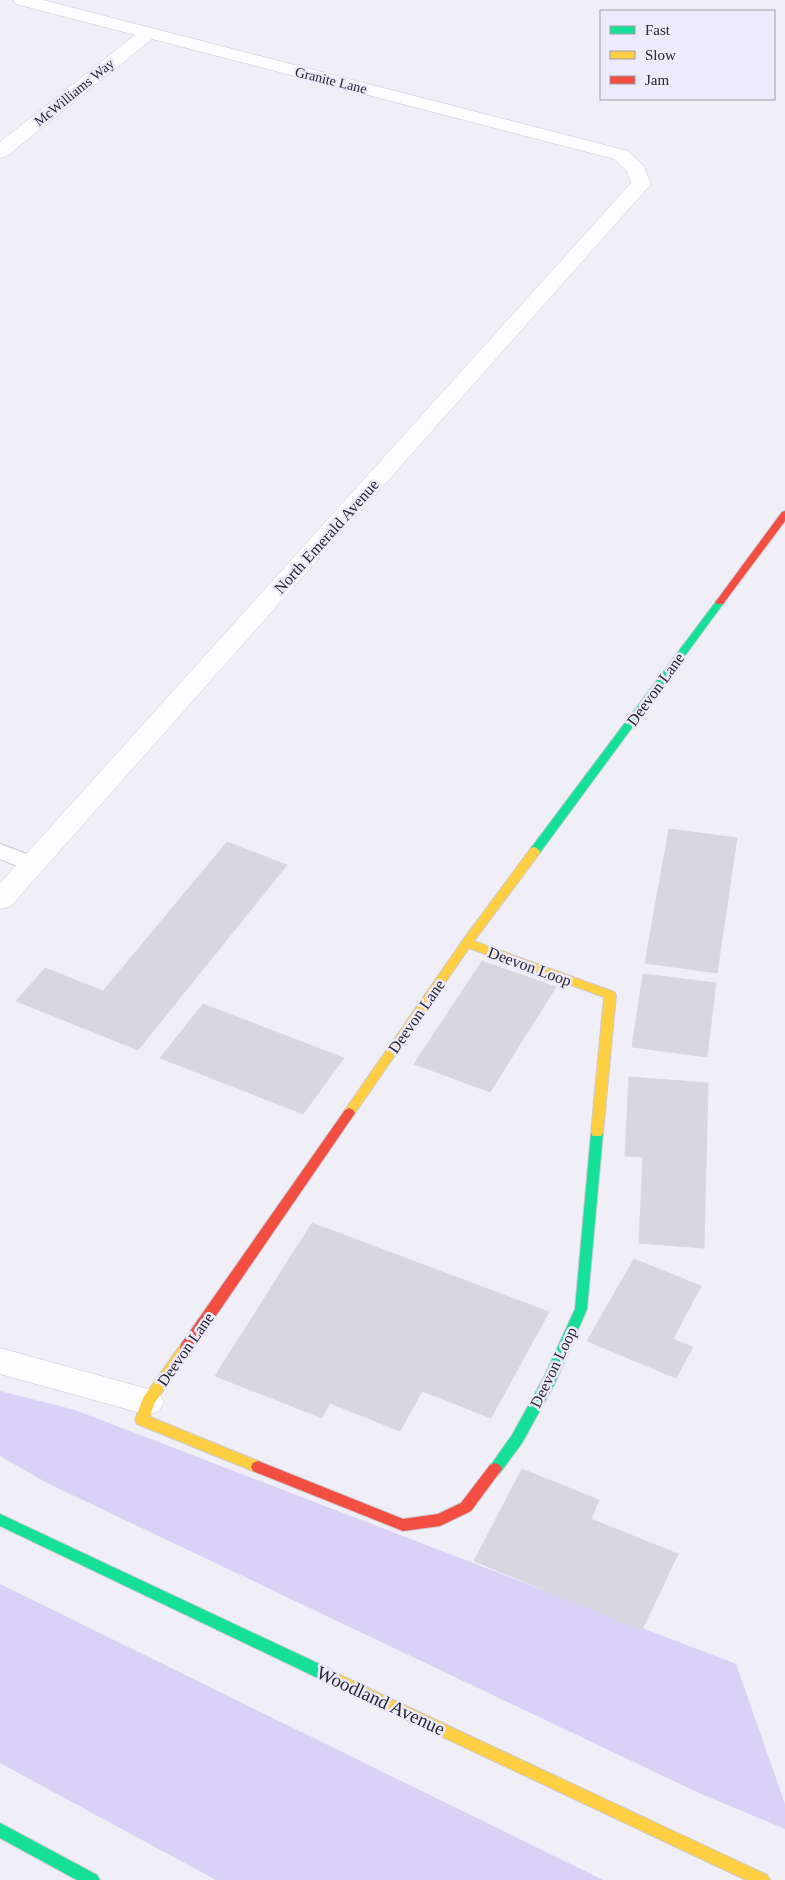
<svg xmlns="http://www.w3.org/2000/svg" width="785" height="1880" font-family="Georgia,serif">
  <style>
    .green { fill: #d9d1f6 }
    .building { fill: #d8d6df; stroke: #dad8e1 }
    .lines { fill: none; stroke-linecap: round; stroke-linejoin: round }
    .lane-casing { stroke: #cccad3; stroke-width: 2 }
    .street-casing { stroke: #cccad3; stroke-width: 1 }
    .fast-casing { stroke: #cccad3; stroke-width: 2 }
    .slow-casing { stroke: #cccad3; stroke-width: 2 }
    .jam-casing { stroke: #cccad3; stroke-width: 2 }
    .lane { fill: #fdfcfe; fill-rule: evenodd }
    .street { fill: #fdfcfe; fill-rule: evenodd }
    .fast { fill: #16e098; fill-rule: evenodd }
    .slow { fill: #ffcf43; fill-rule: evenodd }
    .jam { fill: #f24e42; fill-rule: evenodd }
    .labels { text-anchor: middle; stroke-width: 5; stroke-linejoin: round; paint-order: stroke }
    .far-street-label { font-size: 14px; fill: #292732; stroke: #edeafb }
    .street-label { font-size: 16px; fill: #292732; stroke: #edeafb }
    .near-street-label { font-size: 19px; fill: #292732; stroke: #edeafb }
  </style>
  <rect width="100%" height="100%" fill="#f0eef7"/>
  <g class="green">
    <polygon points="0,1391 75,1410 736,1664 785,1804 785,1829 699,1793 47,1483 0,1456"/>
    <polygon points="0,1584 603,1880 216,1880 0,1763"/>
  </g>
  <g class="building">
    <polygon points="669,829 737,838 717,973 645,963"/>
    <polygon points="227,842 287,865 138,1050 16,1001 45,968 103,991"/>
    <polygon points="482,961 556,987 490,1092 414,1064"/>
    <polygon points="643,974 716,983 707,1057 632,1047"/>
    <polygon points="203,1004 344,1058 303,1114 160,1058"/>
    <polygon points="629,1077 708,1083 704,1248 639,1243 643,1157 625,1156"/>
    <polygon points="312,1223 549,1312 491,1418 422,1391 400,1431 330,1403 322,1418 215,1376"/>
    <polygon points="634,1259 701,1286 673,1339 693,1347 676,1378 587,1341"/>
    <polygon points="522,1469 599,1500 591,1519 678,1554 642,1630 474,1561"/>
  </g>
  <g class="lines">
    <defs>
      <polygon id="lane" points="0,844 40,859 43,864 40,869 32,872 0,859"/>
      <g id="street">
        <polygon points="13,0 43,0 628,151 643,165 651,184 10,907 0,909 0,883 631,183 627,171 614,159 152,39 7,156 0,158 0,142 135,35 16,4"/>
        <polygon points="0,1348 148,1389 159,1393 164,1402 159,1411 148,1415 0,1374"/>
      </g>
      <g id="fast">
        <polygon points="720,599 723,600 725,602 723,604 539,854 531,854 530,851 531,848 717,600"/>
        <polygon points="597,1128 601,1130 603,1133 587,1309 555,1383 522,1443 500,1473 495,1475 490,1473 488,1469 512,1435 544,1377 575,1309 591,1133 593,1130"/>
        <polygon points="0,1514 330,1669 332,1674 330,1679 325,1680 320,1679 0,1526"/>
        <polygon points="0,1823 97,1875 100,1880 77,1880 0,1838"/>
      </g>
      <g id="slow">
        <polygon points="535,847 540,851 539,854 474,941 614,992 616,995 603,1133 601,1136 593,1136 591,1133 604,997 469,948 353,1116 345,1116 343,1113 345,1110 463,940 531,848"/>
        <polygon points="186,1343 191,1344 192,1348 154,1404 150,1417 263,1463 265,1467 263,1471 258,1473 253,1471 137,1424 135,1420 143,1398 181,1344"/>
        <polygon points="325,1668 767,1875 770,1880 746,1880 320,1679 318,1674 320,1669"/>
      </g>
      <g id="jam">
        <polygon points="785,511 785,521 723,604 717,604 715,602 717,600 782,512"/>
        <polygon points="349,1108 353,1110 355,1113 353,1116 191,1352 186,1353 181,1352 180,1348 181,1344 345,1110"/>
        <polygon points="258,1461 403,1519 438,1514 461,1503 490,1465 495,1463 500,1465 502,1469 471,1511 440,1526 403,1531 253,1471 251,1467 253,1463"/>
      </g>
    </defs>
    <use href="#lane" class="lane-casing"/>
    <use href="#street" class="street-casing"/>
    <use href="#fast" class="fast-casing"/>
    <use href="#slow" class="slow-casing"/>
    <use href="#jam" class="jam-casing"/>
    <use href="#lane" class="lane"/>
    <use href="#street" class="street"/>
    <use href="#fast" class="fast"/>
    <use href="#slow" class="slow"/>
    <use href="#jam" class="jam"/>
  </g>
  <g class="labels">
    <g class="far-street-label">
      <text transform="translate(331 80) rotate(14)" y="5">Granite Lane</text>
      <text transform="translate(74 92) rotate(-39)" y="5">McWilliams Way</text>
    </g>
    <g class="street-label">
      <text transform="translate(326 536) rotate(-48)" y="6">North Emerald Avenue</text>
      <text transform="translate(655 689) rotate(-54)" y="6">Deevon Lane</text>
      <text transform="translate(530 966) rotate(20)" y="6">Deevon Loop</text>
      <text transform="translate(416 1016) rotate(-55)" y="6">Deevon Lane</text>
      <text transform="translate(185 1349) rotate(-55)" y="6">Deevon Lane</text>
      <text transform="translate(553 1367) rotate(-64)" y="6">Deevon Loop</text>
    </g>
    <g class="near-street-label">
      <text transform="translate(381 1700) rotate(25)" y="7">Woodland Avenue</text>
    </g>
  </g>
  <rect x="600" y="10" width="175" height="90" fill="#edeafb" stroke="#9f9cab"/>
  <rect x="610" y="26" width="25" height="8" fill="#16e098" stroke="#9f9cab"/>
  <text x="645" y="35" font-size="15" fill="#292732">Fast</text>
  <rect x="610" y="51" width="25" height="8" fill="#ffcf43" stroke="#9f9cab"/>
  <text x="645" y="60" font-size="15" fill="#292732">Slow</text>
  <rect x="610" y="76" width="25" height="8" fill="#f24e42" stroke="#9f9cab"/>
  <text x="645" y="85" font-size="15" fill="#292732">Jam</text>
</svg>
